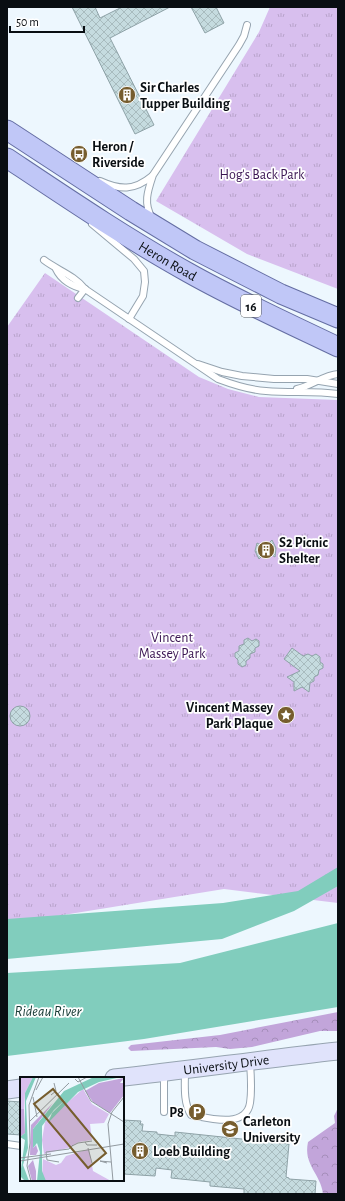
<svg xmlns="http://www.w3.org/2000/svg" width="345" height="1201" font-family="'Alegreya Sans',sans-serif">
  <style>
    .forest { fill: url(#forest-crowns) }
    .park { fill: url(#park-tufts) }
    .water { fill: #81cdbd }
    .building { fill: url(#building-cross-hatch); stroke: #8ea2a7 }
    .lines { fill: none; stroke-linecap: round; stroke-linejoin: round }
    .lane-casing { stroke: #96a4b0; stroke-width: 8 }
    .secondary-casing { stroke: #96a4b0; stroke-width: 19 }
    .primary-casing { stroke: #656ea3; stroke-width: 21 }
    .lane { stroke: #fff; stroke-width: 6 }
    .secondary { stroke: #e0e3fb; stroke-width: 17 }
    .primary { stroke: #c0c7f7; stroke-width: 19 }
    .labels { text-anchor: middle; stroke-width: 3.5; stroke-linejoin: round; paint-order: stroke }
    .shield { fill: #fff; stroke: #535659; stroke-width: 1 }
    .shield-label { font-size: 13px; font-weight: bold; fill: #090e12 }
    .poi-label { font-size: 14px; font-weight: bold; fill: #090e12; stroke: #fff; text-anchor: start }
    .park-label { font-size: 14px; fill: #3a1452; stroke: #fff }
    .street-label { font-size: 14px; fill: #090e12; stroke: #fff }
    .water-label { font-size: 15px; font-style: italic; fill: #183c36; stroke: #fff }
    .inset-road { fill: none; stroke: #929aa0; stroke-width: 1 }
    .view { fill: #765d2e; fill-opacity: 0.15; stroke: #765d2e; stroke-width: 2 }
    .inset-edge { fill: none; stroke: #090e12; stroke-width: 2 }
  </style>
  <defs>
    <pattern id="forest-crowns" width="20" height="18" patternUnits="userSpaceOnUse"><rect width="20" height="18" fill="#c2a5da"/><path d="M2 6a3 3 0 1 1 6 0M12 15a3 3 0 1 1 6 0" fill="none" stroke="#a58dba"/></pattern>
    <pattern id="park-tufts" width="24" height="20" patternUnits="userSpaceOnUse"><rect width="24" height="20" fill="#d8bfee"/><path d="M3 7l-1-3M5 7V3M7 7l1-3M15 17l-1-3M17 17v-4M19 17l1-3" fill="none" stroke="#b8a3cb"/></pattern>
    <pattern id="building-cross-hatch" width="8" height="8" patternUnits="userSpaceOnUse"><rect width="8" height="8" fill="#c5dbdf"/><path d="M0 0l8 8M0 8l8-8" fill="none" stroke="#a8bbbe"/></pattern>
  </defs>
  <rect width="100%" height="100%" fill="#edf7fe"/>
  <g class="forest">
    <polygon points="338,1012 338,1031 320,1031 252,1047 230,1049 216,1047 131,1051 128,1048 131,1045 220,1035"/>
    <path d="M338 1108V1193L323 1194C321 1174 303 1165 308 1142L335 1123 334 1116Z"/>
  </g>
  <g class="park">
    <polygon points="270,7 338,7 338,289 247,254 156,201 259,32"/>
    <polygon points="45,273 199,377 228,389 259,397 338,400 338,903 224,889 57,916 7,920 7,327"/>
  </g>
  <g class="water">
    <polygon points="338,867 338,886 294,911 222,939 7,959 7,919 223,903 298,891"/>
    <polygon points="338,923 338,1007 144,1039 7,1056 7,973 180,963"/>
  </g>
  <g class="building">
    <polygon points="72,7 95,7 100,18 122,7 170,7 110,38 154,125 135,134"/>
    <polygon points="191,7 216,7 224,23 205,33"/>
    <polygon points="272,540 276,548 275,557 270,554 267,557 263,555 259,559 255,551 257,543 261,545 264,542 268,544"/>
    <polygon points="248,638 252,641 256,639 259,641 259,646 255,648 255,652 250,654 250,658 246,661 246,665 242,667 238,664 238,660 235,657 235,653 239,651 239,646 244,644 244,640"/>
    <polygon points="292,648 303,656 308,654 312,656 316,654 320,657 320,662 323,664 323,668 319,670 318,675 314,677 314,681 310,683 309,692 302,687 294,691 294,682 287,677 300,671 284,659"/>
    <circle cx="20" cy="716" r="10"/>
    <polygon points="7,1101 21,1102 21,1135 7,1134"/>
    <polygon points="123,1120 141,1121 140,1124 143,1124 142,1131 157,1132 157,1134 175,1136 175,1132 289,1144 286,1177 289,1178 289,1179 316,1181 315,1194 244,1194 244,1189 210,1186 210,1182 171,1178 172,1170 156,1168 155,1176 123,1174"/>
  </g>
  <g class="lines">
    <defs>
      <g id="lane">
        <path d="M100 181C120 190 134 191 152 176"/>
        <path d="M152 218C143 203 148 190 153 175L239 45 244 36 247 25"/>
        <polyline points="92,224 134,259 144,271 145,282 143,296 129,319"/>
        <path d="M44 260C57 270 74 275 85 289L218 379C234 385 250 390 266 391 290 393 314 391 338 394"/>
        <path d="M56 269C61 280 73 287 85 289"/>
        <polyline points="78,298 85,289"/>
        <polyline points="198,364 222,372 242,376 274,379 307,379 338,384"/>
        <path d="M297 389C311 386 324 375 338 374"/>
        <path d="M185 1070C185 1085 183 1102 191 1115 208 1118 246 1129 250 1103 252 1090 251 1076 250 1063"/>
        <polyline points="164,1073 164,1112"/>
        <polyline points="7,1144 21,1146"/>
      </g>
      <g id="secondary">
        <path id="s1" d="M114 1078C189 1070 263 1059 338 1051"/>
        <polyline points="7,1090 21,1088"/>
      </g>
      <g id="primary">
        <polyline points="7,130 131,211 195,250 281,294 338,318"/>
        <path id="s2" d="M7 158C67 198 126 238 189 273 237 300 288 323 338 347"/>
      </g>
    </defs>
    <use href="#lane" class="lane-casing"/>
    <use href="#secondary" class="secondary-casing"/>
    <use href="#primary" class="primary-casing"/>
    <use href="#lane" class="lane"/>
    <use href="#secondary" class="secondary"/>
    <use href="#primary" class="primary"/>
  </g>
  <defs>
    <symbol id="building-disc" viewBox="-11 -11 22 22"><circle r="9.5" fill="#765d2e" stroke="#fff"/><path d="M-4-6H4V6H1V3H-1V6H-4ZM-2.5-4.3h1.7v1.8h-1.7ZM.8-4.3h1.7v1.8H.8ZM-2.5-1h1.7V.8h-1.7ZM.8-1h1.7V.8H.8Z" fill="#fff"/></symbol>
    <symbol id="bus-disc" viewBox="-11 -11 22 22"><circle r="9.5" fill="#765d2e" stroke="#fff"/><path d="M-5-6H5V4H4V6H2V4H-2V6H-4V4H-5ZM-3.5-4V0h7V-4ZM-3.5 1.2v1.5H-2V1.2ZM2 1.2v1.5H3.5V1.2Z" fill="#fff"/></symbol>
    <symbol id="sight-disc" viewBox="-11 -11 22 22"><circle r="9.5" fill="#765d2e" stroke="#fff"/><path d="M0-6L1.8-2.2L6-1.7L2.9 1.2L3.7 5.4L0 3.3L-3.7 5.4L-2.9 1.2L-6-1.7L-1.8-2.2Z" fill="#fff"/></symbol>
    <symbol id="parking-disc" viewBox="-11 -11 22 22"><circle r="9.5" fill="#765d2e" stroke="#fff"/><path d="M-3.5-5.5H1a3.5 3.5 0 0 1 0 7H-1V5.5H-3.5ZM-1-3.4V-.6H.8a1.4 1.4 0 0 0 0-2.8Z" fill="#fff"/></symbol>
    <symbol id="university-disc" viewBox="-11 -11 22 22"><circle r="9.5" fill="#765d2e" stroke="#fff"/><path d="M0-5L7-2L0 1L-7-2ZM-4 1L0 2.5L4 1V4Q0 6-4 4Z" fill="#fff"/></symbol>
  </defs>
  <g fill-rule="evenodd">
    <use href="#building-disc" x="117" y="85" width="20" height="20"/>
    <use href="#bus-disc" x="69" y="144" width="20" height="20"/>
    <use href="#building-disc" x="256" y="540" width="20" height="20"/>
    <use href="#sight-disc" x="276" y="705" width="20" height="20"/>
    <use href="#parking-disc" x="187" y="1102" width="20" height="20"/>
    <use href="#university-disc" x="220" y="1119" width="20" height="20"/>
    <use href="#building-disc" x="130" y="1141" width="20" height="20"/>
  </g>
  <g class="labels">
    <rect class="shield" x="241" y="295" width="20" height="22" rx="3"/>
    <g class="shield-label">
      <text x="251" y="311">16</text>
    </g>
    <g class="poi-label">
      <text x="140" y="92">Sir Charles<tspan x="140" dy="16">Tupper Building</tspan></text>
      <text x="92" y="151">Heron /<tspan x="92" dy="16">Riverside</tspan></text>
      <text x="279" y="547">S2 Picnic<tspan x="279" dy="16">Shelter</tspan></text>
      <text x="273" y="712" text-anchor="end">Vincent Massey<tspan x="273" dy="16">Park Plaque</tspan></text>
      <text x="184" y="1117" text-anchor="end">P8</text>
      <text x="243" y="1126">Carleton<tspan x="243" dy="16">University</tspan></text>
      <text x="153" y="1156">Loeb Building</text>
    </g>
    <g class="park-label">
      <text x="262" y="179">Hog's Back Park</text>
      <text x="172" y="642">Vincent<tspan x="172" dy="16">Massey Park</tspan></text>
    </g>
    <g class="street-label">
      <text dy="5" stroke="none"><textPath href="#s2" startOffset="191">Heron Road</textPath></text>
      <text dy="5" stroke="none"><textPath href="#s1" startOffset="113">University Drive</textPath></text>
    </g>
    <g class="water-label">
      <text x="48" y="1016">Rideau River</text>
    </g>
  </g>
  <g transform="translate(20 1077)">
    <rect width="104" height="104" fill="#edf7fe"/>
    <path d="M0 0H13L5 16 4 34 0 33Z" fill="#d8bfee"/>
    <path d="M104 1 100 6H104V18L90 36 73 25 65 14 79 6ZM33 26 13 52V71L16 68 18 74 16 78H10L11 48ZM0 32H4L5 56 0 60ZM13 83 16 94V104H12L8 89Z" fill="#c2a5da"/>
    <path d="M63 12 72 27 89 37 84 46 70 47 72 63 59 65 48 71 24 77 22 63 25 45ZM69 72 73 94 91 104H26L22 100 23 82 36 88 41 86 46 79Z" fill="#d8bfee"/>
    <path d="M13 0H16L6 24 8 71 3 88 9 104H5L0 99 5 63 0 60 5 56V16ZM74 0H101L79 5 58 15 28 46 32 36 46 22 34 33 22 49V94L26 104H17L20 75 17 66 13 71V52L44 14Z" fill="#81cdbd"/>
    <path class="inset-road" d="M58 0 71 24 104 45M55 2 58 5 67 0M16 13 23 0M31 18 36 14 34 6M13 20 17 40M9 45 49 6M65 65 67 68H77M52 69 58 66 72 64M68 71 72 86M0 81 31 77M0 84 104 67M39 85 27 83 26 75 49 72 53 68M87 86 80 84 91 85M11 104 7 89 10 66 9 28 19 0M93 104 88 47 92 35 104 20"/>
    <path class="view" d="M33 12 86 76 68 91 14 27Z"/>
    <rect width="104" height="104" class="inset-edge"/>
  </g>
  <rect width="345" height="1201" fill="none" stroke="#090e12" stroke-width="16"/>
  <path d="M10 26v6h74v-6" fill="none" stroke="#090e12" stroke-width="2"/>
  <text x="16" y="26" font-size="12" fill="#090e12" stroke="#ffffff" stroke-width="3" paint-order="stroke">50 m</text>
</svg>
